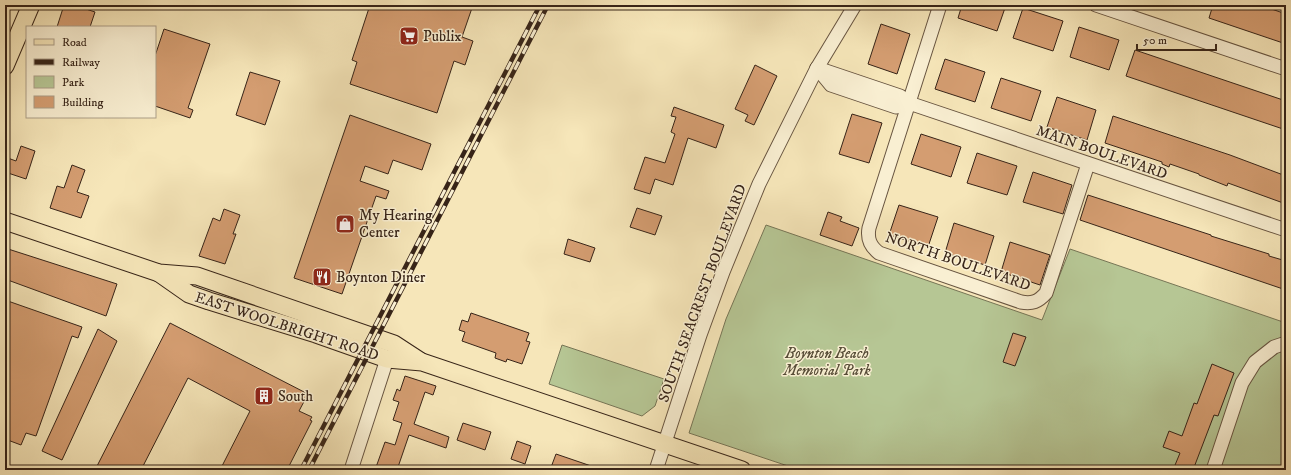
<svg xmlns="http://www.w3.org/2000/svg" width="1291" height="475" font-family="'IM FELL DW Pica',serif">
  <style>
    .green { fill: #b6c694; stroke: #767556 }
    .building { fill: #d49d71; stroke: #372418 }
    .lines { fill: none; stroke-linecap: round; stroke-linejoin: round }
    .minor-casing { stroke: #675440; stroke-width: 15 }
    .major-casing { stroke: #372418; stroke-width: 19 }
    .minor { stroke: #f9efd2; stroke-width: 13 }
    .major { stroke: #f6e6b9; stroke-width: 17 }
    .rail-casing { stroke: #372418; stroke-width: 4.5 }
    .rail { stroke: #f9efd2; stroke-width: 3; stroke-dasharray: 9; stroke-linecap: butt }
    .labels { text-anchor: middle; stroke-width: 3; stroke-linejoin: round; paint-order: stroke }
    .poi-label { font-size: 15px; fill: #372418; stroke: #f9efd2; text-anchor: start }
    .street-label { font-size: 15px; fill: #372418; stroke: #f9efd2 }
    .park-label { font-size: 15px; font-style: italic; fill: #574c37; stroke: #f9efd2 }
  </style>
  <rect width="100%" height="100%" fill="#f6e6b9"/>
  <filter id="stains"><feTurbulence type="fractalNoise" baseFrequency=".005" numOctaves="4"/><feColorMatrix values="0 0 0 0 .2 0 0 0 0 .09 0 0 0 0 .02 0 0 0 .5 -.17"/></filter>
  <radialGradient id="worn" r=".72"><stop offset=".6" stop-color="#630" stop-opacity="0"/><stop offset="1" stop-color="#630" stop-opacity=".3"/></radialGradient>
  <g class="green">
    <polygon points="766,225 1042,320 1070,249 1286,323 1286,470 800,470 689,433 726,319"/>
    <polygon points="562,345 664,379 655,406 642,416 549,384"/>
  </g>
  <g class="building">
    <polygon points="64,5 74,5 95,12 90,27 57,27"/>
    <polygon points="370,5 473,5 462,37 473,41 465,65 454,61 437,113 350,84 357,62 352,60"/>
    <polygon points="962,5 1006,5 997,31 958,18"/>
    <polygon points="1213,5 1260,5 1286,14 1286,44 1209,18"/>
    <polygon points="1023,8 1063,21 1053,51 1013,38"/>
    <polygon points="881,24 910,34 897,74 868,64"/>
    <polygon points="1079,27 1119,40 1109,70 1070,57"/>
    <polygon points="164,29 210,44 188,108 193,110 190,118 155,106 155,56"/>
    <polygon points="1135,50 1286,101 1286,130 1126,76"/>
    <polygon points="945,59 985,72 975,102 935,89"/>
    <polygon points="755,65 777,76 754,125 745,121 748,115 735,109"/>
    <polygon points="250,72 280,81 265,125 236,115"/>
    <polygon points="1001,78 1041,91 1031,121 991,108"/>
    <polygon points="1057,97 1096,110 1087,140 1047,127"/>
    <polygon points="674,107 724,125 716,148 688,138 673,185 655,179 650,194 634,189 645,157 665,163 675,134 671,132 676,117 671,116"/>
    <polygon points="852,114 882,123 869,163 839,154"/>
    <polygon points="350,115 431,144 422,170 393,160 388,174 365,166 360,181 389,191 386,199 376,196 342,294 294,278"/>
    <polygon points="1113,116 1230,155 1286,176 1286,204 1228,183 1227,186 1199,175 1199,174 1170,164 1169,167 1162,164 1162,162 1105,143"/>
    <polygon points="921,134 961,147 951,177 911,164"/>
    <polygon points="21,146 35,151 26,179 5,172 5,157 16,161"/>
    <polygon points="977,153 1017,166 1007,195 967,183"/>
    <polygon points="72,165 85,170 77,192 89,196 81,218 50,208 57,186 64,188"/>
    <polygon points="1033,172 1072,185 1063,214 1023,202"/>
    <polygon points="1088,195 1211,235 1211,236 1269,254 1269,256 1286,261 1286,290 1080,220"/>
    <polygon points="899,205 938,217 928,247 889,235"/>
    <polygon points="637,208 662,216 655,235 630,227"/>
    <polygon points="224,209 240,215 233,234 236,234 225,264 199,256 213,218 220,221"/>
    <polygon points="828,212 842,217 840,221 859,228 852,246 820,235"/>
    <polygon points="954,223 994,236 985,265 945,253"/>
    <polygon points="568,239 595,248 590,262 564,254"/>
    <polygon points="1010,242 1050,255 1040,285 1001,272"/>
    <polygon points="5,248 117,284 106,316 5,279"/>
    <polygon points="5,300 82,327 78,338 72,336 36,436 26,433 21,445 5,439"/>
    <polygon points="471,313 529,333 526,341 530,342 522,364 507,359 506,362 495,358 496,353 462,341 465,332 459,330 462,320 468,322"/>
    <polygon points="170,323 308,394 299,411 312,417 310,420 312,421 287,470 220,470 250,411 188,378 141,470 95,470"/>
    <polygon points="98,329 117,341 62,460 42,451"/>
    <polygon points="1013,333 1026,337 1015,366 1003,362"/>
    <polygon points="1212,364 1234,373 1218,416 1214,415 1193,470 1173,470 1180,453 1163,447 1169,431 1182,436 1194,403 1197,404"/>
    <polygon points="405,376 436,386 433,395 425,392 414,424 449,437 446,448 409,435 397,470 375,470 385,442 395,445 402,423 393,420 399,402 393,400 397,389 400,391"/>
    <polygon points="463,423 491,432 485,450 457,440"/>
    <polygon points="517,441 531,446 525,464 511,459"/>
    <polygon points="556,454 600,469 600,470 550,470"/>
  </g>
  <g class="lines">
    <defs>
      <g id="minor">
        <path d="M940 5 869 228C867 239 870 246 879 253L1021 302C1032 304 1038 302 1046 293L1088 164"/>
        <polyline points="1096,5 1286,69"/>
        <polyline points="817,68 900,96 909,103 1286,230"/>
        <polyline points="817,68 831,85 896,107 909,103"/>
        <polyline points="351,470 387,359"/>
        <polyline points="656,470 700,335 723,272 759,184 817,68 855,5"/>
        <polyline points="1213,470 1242,383 1255,362 1274,347 1286,343"/>
      </g>
      <g id="major">
        <polyline points="5,66 31,5"/>
        <polyline points="5,221 159,273 197,276 394,344 420,361"/>
        <polyline points="159,273 189,294 209,301 316,334 387,359 422,362 742,470"/>
      </g>
    </defs>
    <use href="#minor" class="minor-casing"/>
    <use href="#major" class="major-casing"/>
    <use href="#minor" class="minor"/>
    <use href="#major" class="major"/>
    <defs>
      <g id="rail">
        <polyline points="301,470 540,5"/>
        <polyline points="309,470 548,5"/>
      </g>
    </defs>
    <use href="#rail" class="rail-casing"/>
    <use href="#rail" class="rail"/>
  </g>
  <defs>
    <symbol id="supermarket-square" viewBox="-11 -11 22 22"><rect x="-9" y="-9" width="18" height="18" rx="4" fill="#8f2418" stroke="#f9efd2"/><path d="M-6-5.5h2.5l.6 2H6L4.5 2H-2.5L-4.4-4H-6ZM-1.5 3.2a1.3 1.3 0 1 0 .1 0ZM3 3.2a1.3 1.3 0 1 0 .1 0Z" fill="#fff"/></symbol>
    <symbol id="shop-square" viewBox="-11 -11 22 22"><rect x="-9" y="-9" width="18" height="18" rx="4" fill="#8f2418" stroke="#f9efd2"/><path d="M-5-2.5h2.3a2.7 3.5 0 0 1 5.4 0H5L5.5 6h-11ZM-1.5-2.5h3a1.5 2.3 0 0 0-3 0Z" fill="#fff"/></symbol>
    <symbol id="restaurant-square" viewBox="-11 -11 22 22"><rect x="-9" y="-9" width="18" height="18" rx="4" fill="#8f2418" stroke="#f9efd2"/><path d="M-5-6h1v4h1v-4h1v4h1v-4h1v5L-1.5 .5V6h-2V.5L-5-1ZM5-6V6H3V1.5H1.5Q1.5-4 5-6Z" fill="#fff"/></symbol>
    <symbol id="building-square" viewBox="-11 -11 22 22"><rect x="-9" y="-9" width="18" height="18" rx="4" fill="#8f2418" stroke="#f9efd2"/><path d="M-4-6H4V6H1V3H-1V6H-4ZM-2.5-4.3h1.7v1.8h-1.7ZM.8-4.3h1.7v1.8H.8ZM-2.5-1h1.7V.8h-1.7ZM.8-1h1.7V.8H.8Z" fill="#fff"/></symbol>
  </defs>
  <g fill-rule="evenodd">
    <use href="#supermarket-square" x="398" y="25" width="22" height="22"/>
    <use href="#shop-square" x="334" y="213" width="22" height="22"/>
    <use href="#restaurant-square" x="311" y="266" width="22" height="22"/>
    <use href="#building-square" x="253" y="385" width="22" height="22"/>
  </g>
  <g class="labels">
    <g class="poi-label">
      <text x="423" y="41">Publix</text>
      <text x="359" y="220">My Hearing<tspan x="359" dy="17">Center</tspan></text>
      <text x="336" y="282">Boynton Diner</text>
      <text x="278" y="401">South</text>
    </g>
    <g class="street-label">
      <text transform="translate(1102 152) rotate(19)" y="5">MAIN BOULEVARD</text>
      <text transform="translate(958 261) rotate(19)" y="5">NORTH BOULEVARD</text>
      <text transform="translate(702 293) rotate(-70)" y="5">SOUTH SEACREST BOULEVARD</text>
      <text transform="translate(287 326) rotate(18)" y="5">EAST WOOLBRIGHT ROAD</text>
    </g>
    <g class="park-label">
      <text x="827" y="358">Boynton Beach<tspan x="827" dy="17">Memorial Park</tspan></text>
    </g>
  </g>
  <rect width="1291" height="475" fill="none" stroke="#f6e6b9" stroke-width="20"/>
  <rect x="6" y="6" width="1279" height="463" fill="none" stroke="#372418" stroke-width="2"/>
  <rect x="10" y="10" width="1271" height="455" fill="none" stroke="#372418"/>
  <rect x="26" y="26" width="130" height="92" fill="#f9efd2" stroke="#ab9e88"/>
  <rect x="34" y="39" width="20" height="6" fill="#f6e6b9" stroke="#ab9e88"/>
  <text x="62" y="46" font-size="12" fill="#372418">Road</text>
  <rect x="34" y="59" width="20" height="6" fill="#372418" stroke="#ab9e88"/>
  <text x="62" y="66" font-size="12" fill="#372418">Railway</text>
  <rect x="34" y="76" width="20" height="12" fill="#b6c694" stroke="#ab9e88"/>
  <text x="62" y="86" font-size="12" fill="#372418">Park</text>
  <rect x="34" y="96" width="20" height="12" fill="#d49d71" stroke="#ab9e88"/>
  <text x="62" y="106" font-size="12" fill="#372418">Building</text>
  <path d="M1137 44v6h79v-6" fill="none" stroke="#372418" stroke-width="2"/>
  <text x="1143" y="44" font-size="12" fill="#372418" stroke="#f9efd2" stroke-width="3" paint-order="stroke">50 m</text>
  <rect width="100%" height="100%" filter="url(#stains)"/>
  <rect width="100%" height="100%" fill="url(#worn)"/>
</svg>
